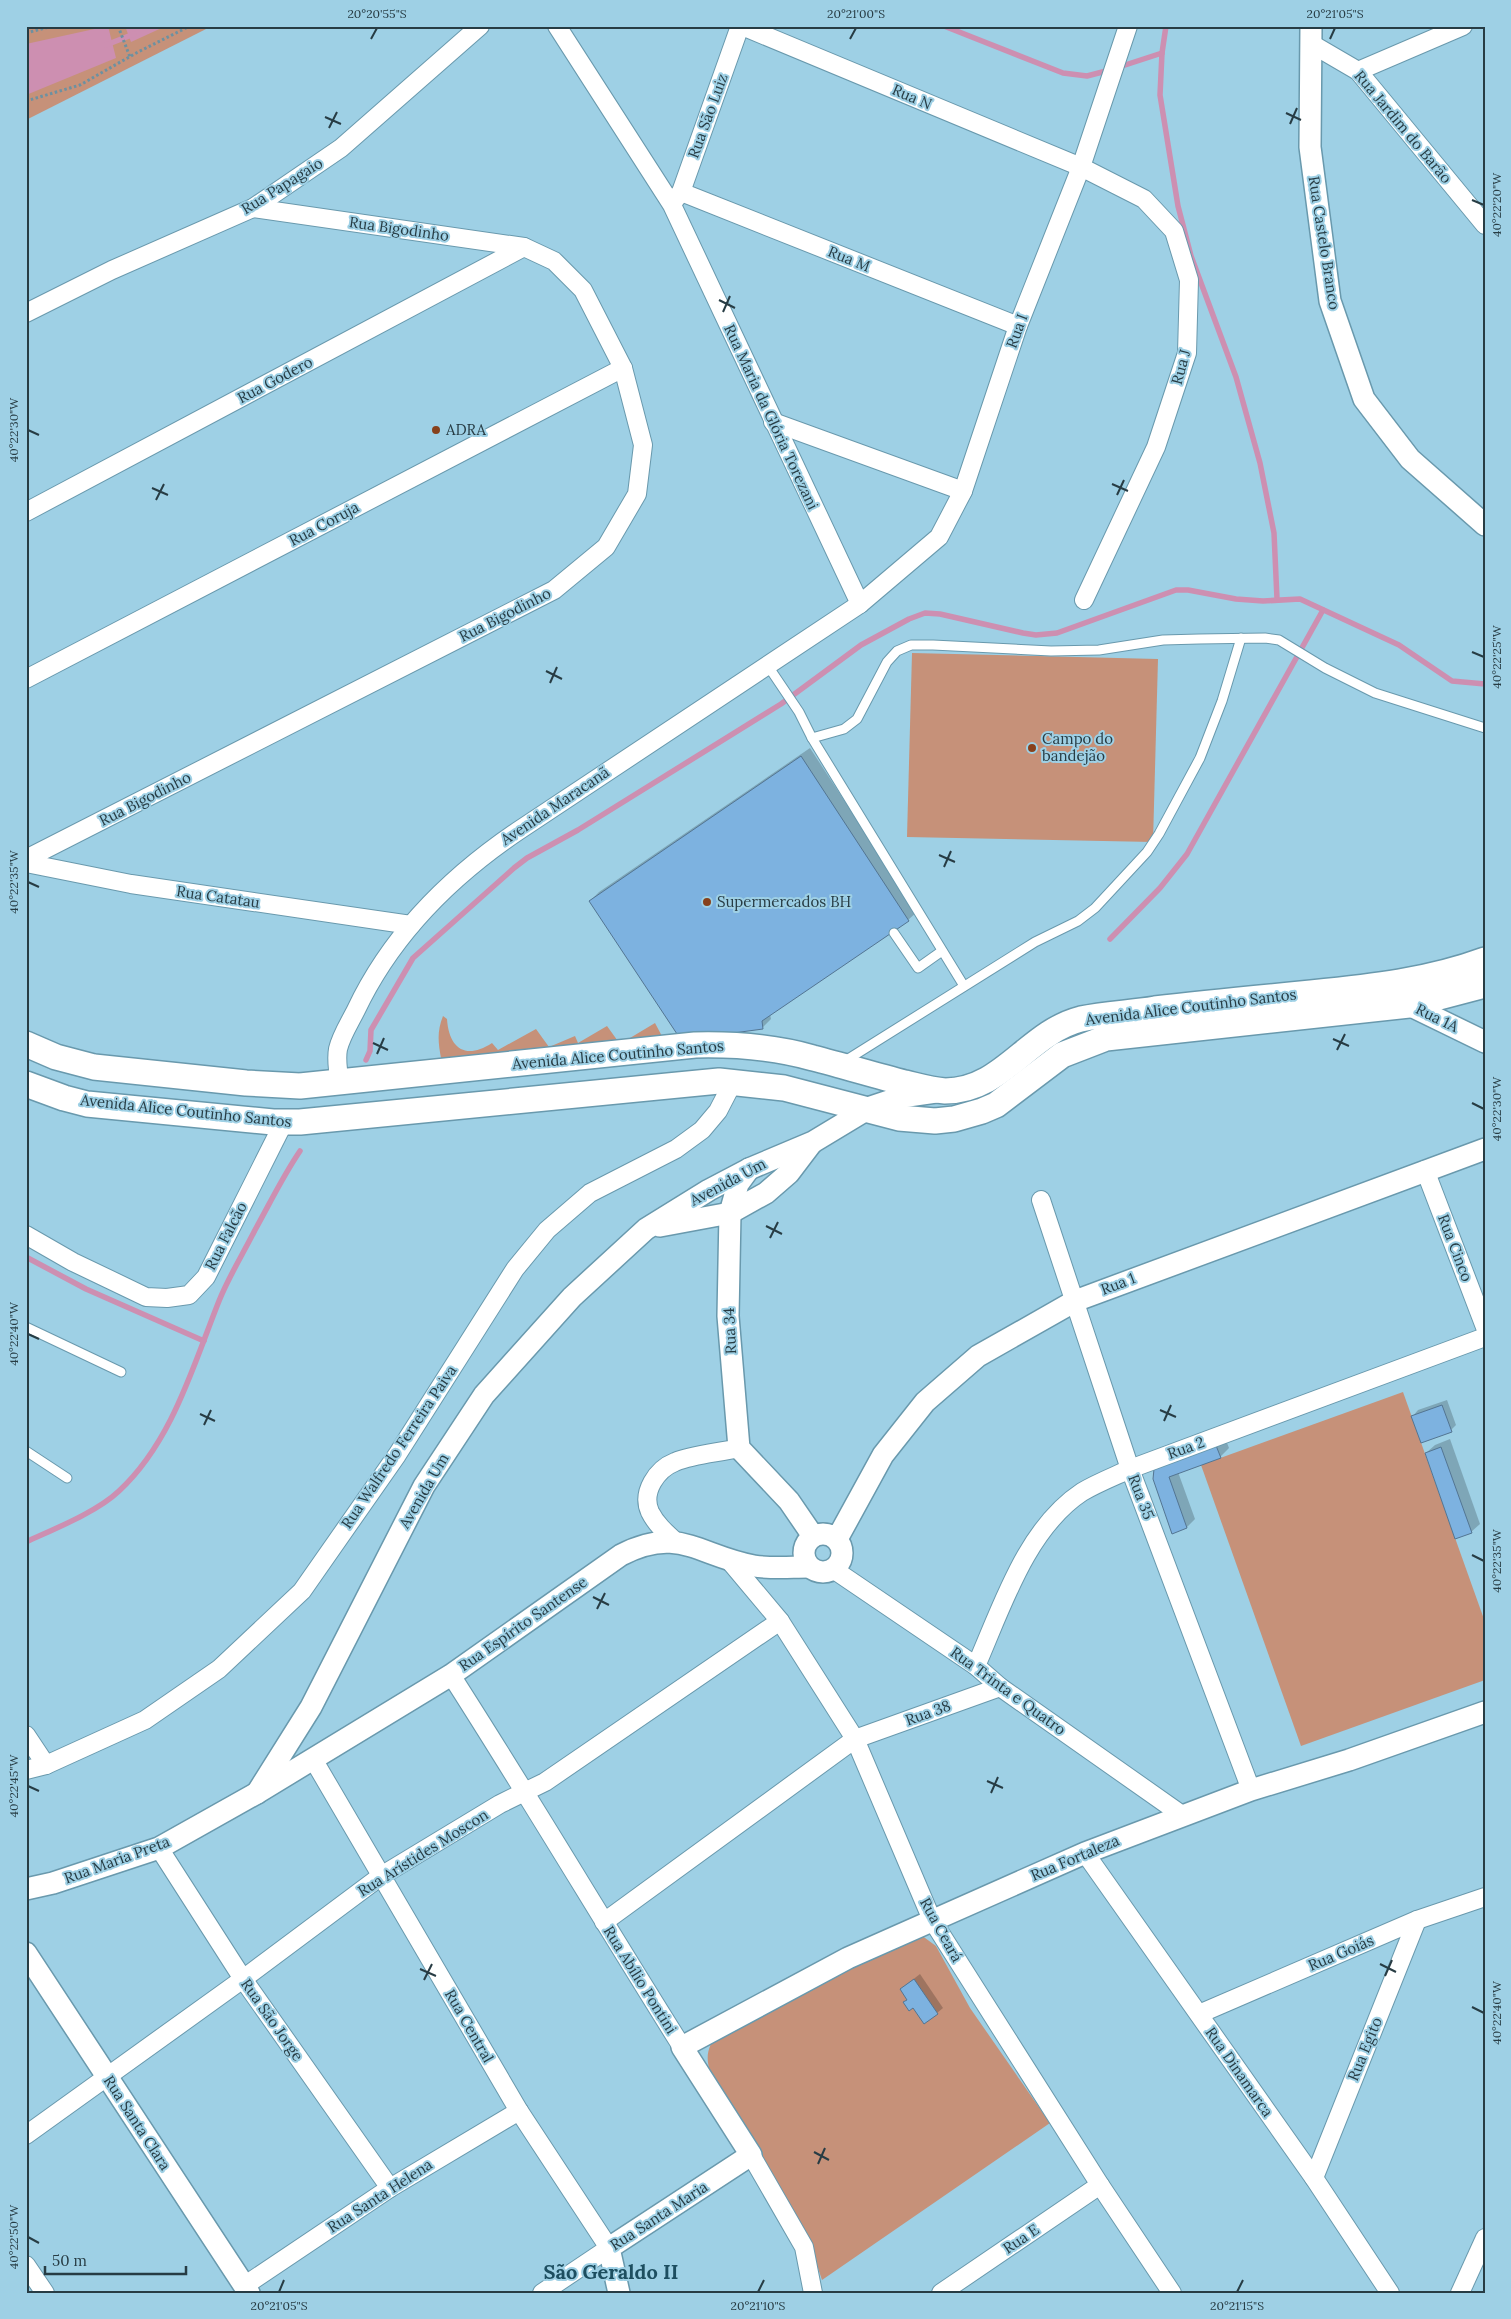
<svg xmlns="http://www.w3.org/2000/svg" width="1511" height="2319" font-family="Lora,serif">
  <style>
    .green { fill: #c69179 }
    .water { fill: #cd8fb1 }
    .shadow { fill: #0003 }
    .lines { fill: none; stroke-linecap: round; stroke-linejoin: round }
    .stream { stroke: #cd8fb1; stroke-width: 5.5 }
    .building { fill: #7db2e0; stroke: #537592 }
    .service-casing { stroke: #6999ad; stroke-width: 11 }
    .minor-casing { stroke: #6999ad; stroke-width: 20 }
    .tertiary-casing { stroke: #6999ad; stroke-width: 24 }
    .secondary-casing { stroke: #6999ad; stroke-width: 28 }
    .path { stroke: #6c91a1; stroke-width: 3; stroke-dasharray: 2.5 2.5; stroke-linecap: butt }
    .service { stroke: #fff; stroke-width: 9 }
    .minor { stroke: #fff; stroke-width: 18 }
    .tertiary { stroke: #fff; stroke-width: 21 }
    .secondary { stroke: #fff; stroke-width: 25 }
    .ticks { fill: none; stroke: #273c44; stroke-width: 2 }
    .poi-dot { fill: #87411c; stroke: #9ed0e5; stroke-width: 2 }
    .labels { text-anchor: middle; stroke-width: 4; stroke-linejoin: round; paint-order: stroke }
    .street-label { font-size: 15px; fill: #273c44; stroke: #9ed0e5 }
    .poi-label { font-size: 15px; fill: #273c44; stroke: #9ed0e5; text-anchor: start }
    .district-label { font-size: 20px; font-weight: bold; fill: #1d4e60; stroke: #9ed0e5 }
    .neatline { fill: none; stroke: #273c44; stroke-width: 2 }
    .ticks-label { font-size: 12px; text-anchor: middle; fill: #273c44 }
  </style>
  <rect width="100%" height="100%" fill="#9ed0e5"/>
  <g class="green">
    <polygon points="26,26 212,26 26,120"/>
    <polygon points="912,653 1158,659 1153,842 907,837"/>
    <path d="M443 1016 447 1019C449 1049 466 1060 492 1043L498 1050 536 1029 549 1047 575 1036 578 1043 607 1026 620 1044 655 1023 664 1040 446 1060 441 1058C438 1042 437 1031 443 1016Z"/>
    <polygon points="1403,1392 1485,1622 1485,1680 1301,1746 1201,1465"/>
    <path d="M921 1935 936 1946 970 2008 1050 2123 822 2280 808 2238 712 2076C703 2056 709 2044 721 2028Z"/>
  </g>
  <g class="water">
    <polygon points="108,26 116,58 26,95 26,44"/>
    <polygon points="125,26 166,26 131,42"/>
  </g>
  <g class="shadow">
    <polygon points="810,748 917,912 908,920 770,1014 771,1019 762,1028 590,901 599,892"/>
    <polygon points="1447,1400 1456,1425 1451,1430 1413,1416 1418,1410"/>
    <polygon points="1224,1435 1229,1448 1220,1457 1178,1472 1195,1519 1187,1527 1154,1479"/>
    <polygon points="1450,1439 1480,1524 1471,1532 1426,1453 1435,1445"/>
    <polygon points="920,1974 943,2008 937,2013 908,1999 901,1989"/>
  </g>
  <g class="lines">
    <g class="stream">
      <polyline points="944,26 1063,73 1087,76 1110,70"/>
      <polyline points="1166,26 1162,53 1160,95 1178,206 1191,256 1236,377 1260,463 1274,533 1277,599"/>
      <polyline points="106,45 134,34"/>
      <polyline points="1119,67 1162,53"/>
      <polyline points="1110,939 1160,888 1187,854 1323,610"/>
      <polyline points="366,1060 370,1051 371,1030 413,958 514,868 527,858 578,830 781,704 861,645 909,619 925,613 940,614 1023,633 1036,635 1057,633 1176,590 1188,590 1236,599 1263,601 1300,599 1399,645 1452,681 1485,684"/>
      <polyline points="26,1257 86,1289 204,1341"/>
      <path d="M26 1542C54 1529 97 1512 119 1491 172 1442 193 1366 219 1301 229 1276 243 1254 255 1230 270 1203 283 1176 300 1151"/>
    </g>
  </g>
  <g class="building">
    <polygon points="801,756 909,921 762,1021 763,1029 681,1040 589,901"/>
    <polygon points="1442,1405 1452,1432 1421,1443 1411,1416"/>
    <polygon points="1215,1443 1221,1458 1169,1477 1187,1528 1172,1534 1153,1479 1154,1469"/>
    <polygon points="1441,1447 1472,1533 1455,1539 1425,1453"/>
    <polygon points="914,1979 938,2014 924,2024 913,2008 909,2011 903,2002 907,2000 900,1989"/>
  </g>
  <g class="lines">
    <defs>
      <g id="service">
        <polyline points="768,666 799,712 812,738 964,986"/>
        <polyline points="812,738 844,729 857,719 887,662 897,651 911,645 933,645 1051,651 1099,650 1163,640 1199,639 1265,638 1279,640 1325,668 1375,693 1485,728"/>
        <polyline points="894,933 918,968 942,951"/>
        <polyline points="845,1061 1035,942 1078,921 1095,908 1147,852 1159,834 1200,758 1222,701 1241,638"/>
        <polyline points="26,1327 121,1372"/>
        <polyline points="26,1451 67,1478"/>
      </g>
      <g id="minor">
        <polyline points="557,26 672,205 860,604"/>
        <polyline points="742,26 1081,167 1144,199 1174,231 1189,280 1187,353 1156,447 1084,600"/>
        <polyline points="1310,43 1358,71 1485,225"/>
        <polyline points="1358,71 1463,26"/>
        <polyline points="681,192 1018,326"/>
        <polyline points="674,201 681,192 740,26"/>
        <polyline points="26,313 112,270 253,208 341,148 480,26"/>
        <polyline points="773,422 963,491"/>
        <polyline points="26,512 524,247"/>
        <polyline points="26,679 623,368"/>
        <polyline points="26,859 554,590 606,547 637,494 643,445 623,368 583,290 554,261 524,247 253,208"/>
        <polyline points="26,863 131,884 411,925"/>
        <path d="M340 1083C338 1072 336 1060 338 1049 341 1036 350 1022 356 1010 391 936 450 877 518 831L860 604 939 537 963 491 1018 326 1081 167 1128 26"/>
        <polyline points="1425,1170 1485,1327"/>
        <polyline points="1041,1200 1130,1469 1251,1790"/>
        <polyline points="26,1235 73,1262 146,1297 167,1298 189,1295 206,1277 284,1122"/>
        <path d="M675 1541C665 1532 656 1524 650 1512 641 1492 657 1469 675 1462 694 1454 718 1453 739 1448"/>
        <polyline points="728,1559 780,1621 855,1739 932,1920 1100,2185 1172,2293"/>
        <polyline points="833,1569 976,1666 1000,1687 1182,1815"/>
        <path d="M976 1666C1002 1607 1026 1529 1082 1492 1097 1483 1115 1476 1130 1469L1485 1337"/>
        <path d="M451 1675C530 1798 604 1923 682 2047"/>
        <polyline points="26,1735 46,1765"/>
        <polyline points="313,1759 519,2111 609,2248 542,2293"/>
        <polyline points="26,1770 46,1765 145,1720 219,1669 302,1591 397,1455 515,1269 547,1230 590,1193 676,1149 702,1130 718,1111 733,1082"/>
        <polyline points="159,1848 243,1979 390,2188"/>
        <polyline points="1085,1853 1314,2178 1390,2293"/>
        <polyline points="604,1922 855,1739 1000,1687"/>
        <polyline points="1199,2014 1417,1920 1485,1897"/>
        <polyline points="26,2135 243,1979 381,1876 500,1804 545,1782 780,1621"/>
        <polyline points="751,2155 804,2247 813,2293"/>
        <polyline points="1314,2178 1417,1920"/>
        <polyline points="26,2265 45,2293"/>
        <polyline points="244,2286 390,2188 519,2111"/>
        <polyline points="941,2293 1100,2185"/>
        <polyline points="1460,2293 1485,2238"/>
      </g>
      <g id="tertiary">
        <polyline points="1311,26 1310,147 1330,301 1364,399 1410,459 1485,525"/>
        <polyline points="1409,997 1409,1005 1485,1042"/>
        <polyline points="749,1169 738,1184 730,1213 728,1316 739,1448 789,1501 813,1536"/>
        <polyline points="660,1226 730,1213 766,1193 789,1173 811,1144"/>
        <circle cx="823" cy="1553" r="19"/>
        <polyline points="837,1539 883,1455 925,1402 978,1356 1075,1301 1485,1149"/>
        <polyline points="257,1793 311,1707 424,1486 484,1395 572,1297 646,1229 709,1190 749,1169 813,1142 871,1107 901,1097 936,1092"/>
        <path d="M26 1889 53 1883 159 1848 257 1793 451 1675 621 1555C679 1525 699 1556 754 1566 772 1569 791 1567 809 1567"/>
        <polyline points="26,1953 249,2293"/>
        <polyline points="619,2293 609,2248 751,2155 682,2047 848,1958 1085,1853 1251,1790 1349,1760 1485,1712"/>
      </g>
      <g id="secondary">
        <path d="M26 1044 56 1057 94 1067 246 1083 300 1086 695 1045C735 1044 774 1047 813 1058 844 1066 874 1075 905 1083 918 1086 931 1090 945 1091 1003 1091 1027 1033 1081 1019 1105 1014 1131 1013 1155 1009 1207 1003 1259 998 1311 993 1371 987 1428 981 1485 960"/>
        <polyline points="26,1084 64,1098 87,1104 273,1122 300,1122 719,1081 784,1088 899,1118 935,1121 954,1119 982,1111 996,1105 1062,1055 1106,1038 1409,1005 1485,985"/>
      </g>
    </defs>
    <use href="#service" class="service-casing"/>
    <use href="#minor" class="minor-casing"/>
    <use href="#tertiary" class="tertiary-casing"/>
    <use href="#secondary" class="secondary-casing"/>
    <g class="path">
      <polyline points="118,26 130,57"/>
      <polyline points="26,33 53,26"/>
      <polyline points="26,101 80,85 138,52 190,26"/>
    </g>
    <use href="#service" class="service"/>
    <use href="#minor" class="minor"/>
    <use href="#tertiary" class="tertiary"/>
    <use href="#secondary" class="secondary"/>
  </g>
  <path class="ticks" d="M371 39 377 28M850 39 856 28M1330 39 1335 28M1286 113 1301 120M325 117 341 124M1290 124 1297 108M329 128 337 112M1472 200 1484 205M719 300 735 308M723 312 730 296M28 430 39 435M1112 484 1128 491M152 488 168 495M1117 495 1124 480M156 500 164 484M1472 652 1484 657M546 671 562 679M550 683 557 667M939 855 955 862M944 867 951 851M28 882 39 887M1333 1039 1349 1046M373 1043 388 1050M1337 1050 1345 1034M377 1054 384 1038M1472 1103 1484 1109M766 1226 782 1234M770 1238 778 1222M28 1334 39 1339M1160 1410 1176 1417M200 1414 215 1421M1164 1421 1171 1405M204 1425 211 1410M1472 1555 1484 1561M593 1597 609 1605M597 1609 605 1593M987 1781 1003 1788M28 1786 39 1791M991 1793 998 1777M1380 1964 1396 1972M420 1969 436 1976M1385 1976 1392 1960M424 1980 432 1964M1472 2007 1484 2013M814 2152 829 2160M818 2164 825 2148M28 2237 39 2243M279 2292 284 2280M758 2292 764 2280M1237 2292 1243 2280"/>
  <g class="poi-dot">
    <circle cx="436" cy="430" r="5"/>
    <circle cx="1032" cy="748" r="5"/>
    <circle cx="707" cy="902" r="5"/>
  </g>
  <g class="labels">
    <g class="street-label">
      <text transform="translate(912 97) rotate(23)" y="5">Rua N</text>
      <text transform="translate(708 116) rotate(-70)" y="5">Rua São Luiz</text>
      <text transform="translate(1403 127) rotate(50)" y="5">Rua Jardim do Barão</text>
      <text transform="translate(282 186) rotate(-32)" y="5">Rua Papagaio</text>
      <text transform="translate(399 229) rotate(8)" y="5">Rua Bigodinho</text>
      <text transform="translate(1324 243) rotate(81)" y="5">Rua Castelo Branco</text>
      <text transform="translate(849 259) rotate(22)" y="5">Rua M</text>
      <text transform="translate(1017 331) rotate(-70)" y="5">Rua I</text>
      <text transform="translate(1181 367) rotate(-75)" y="5">Rua J</text>
      <text transform="translate(275 380) rotate(-28)" y="5">Rua Godero</text>
      <text transform="translate(771 417) rotate(65)" y="5">Rua Maria da Glória Torezani</text>
      <text transform="translate(324 524) rotate(-28)" y="5">Rua Coruja</text>
      <text transform="translate(505 615) rotate(-27)" y="5">Rua Bigodinho</text>
      <text transform="translate(145 799) rotate(-27)" y="5">Rua Bigodinho</text>
      <text transform="translate(555 806) rotate(-34)" y="5">Avenida Maracanã</text>
      <text transform="translate(218 897) rotate(8)" y="5">Rua Catatau</text>
      <text transform="translate(1191 1007) rotate(-7)" y="5">Avenida Alice Coutinho Santos</text>
      <text transform="translate(1437 1018) rotate(26)" y="5">Rua 1A</text>
      <text transform="translate(618 1055) rotate(-5)" y="5">Avenida Alice Coutinho Santos</text>
      <text transform="translate(186 1111) rotate(6)" y="5">Avenida Alice Coutinho Santos</text>
      <text transform="translate(728 1182) rotate(-28)" y="5">Avenida Um</text>
      <text transform="translate(226 1236) rotate(-63)" y="5">Rua Falcão</text>
      <text transform="translate(1455 1248) rotate(69)" y="5">Rua Cinco</text>
      <text transform="translate(1118 1284) rotate(-21)" y="5">Rua 1</text>
      <text transform="translate(730 1331) rotate(-93)" y="5">Rua 34</text>
      <text transform="translate(399 1447) rotate(-56)" y="5">Rua Walfredo Ferreira Paiva</text>
      <text transform="translate(1186 1448) rotate(-20)" y="5">Rua 2</text>
      <text transform="translate(424 1491) rotate(-60)" y="5">Avenida Um</text>
      <text transform="translate(1141 1497) rotate(69)" y="5">Rua 35</text>
      <text transform="translate(523 1624) rotate(-35)" y="5">Rua Espírito Santense</text>
      <text transform="translate(1008 1691) rotate(36)" y="5">Rua Trinta e Quatro</text>
      <text transform="translate(928 1713) rotate(-20)" y="5">Rua 38</text>
      <text transform="translate(423 1853) rotate(-32)" y="5">Rua Arístides Moscon</text>
      <text transform="translate(1075 1858) rotate(-23)" y="5">Rua Fortaleza</text>
      <text transform="translate(117 1860) rotate(-20)" y="5">Rua Maria Preta</text>
      <text transform="translate(941 1930) rotate(61)" y="5">Rua Ceará</text>
      <text transform="translate(1341 1953) rotate(-23)" y="5">Rua Goiás</text>
      <text transform="translate(640 1980) rotate(58)" y="5">Rua Abílio Pontini</text>
      <text transform="translate(272 2020) rotate(55)" y="5">Rua São Jorge</text>
      <text transform="translate(469 2026) rotate(60)" y="5">Rua Central</text>
      <text transform="translate(1365 2049) rotate(-68)" y="5">Rua Egito</text>
      <text transform="translate(1239 2072) rotate(55)" y="5">Rua Dinamarca</text>
      <text transform="translate(137 2123) rotate(57)" y="5">Rua Santa Clara</text>
      <text transform="translate(380 2196) rotate(-33)" y="5">Rua Santa Helena</text>
      <text transform="translate(659 2216) rotate(-33)" y="5">Rua Santa Maria</text>
      <text transform="translate(1021 2239) rotate(-34)" y="5">Rua E</text>
    </g>
    <g class="poi-label">
      <text x="446" y="435">ADRA</text>
      <text x="1042" y="744">Campo do<tspan x="1042" dy="17">bandejão</tspan></text>
      <text x="717" y="907">Supermercados BH</text>
    </g>
    <g class="district-label">
      <text x="611" y="2279">São Geraldo II</text>
    </g>
  </g>
  <rect width="1511" height="2319" fill="none" stroke="#9ed0e5" stroke-width="55"/>
  <path d="M45 2266v8h141v-8" fill="none" stroke="#273c44" stroke-width="2.5"/>
  <text x="52" y="2266" font-size="15" fill="#273c44" stroke="#9ed0e5" stroke-width="4" paint-order="stroke">50 m</text>
  <rect x="28" y="28" width="1456" height="2264" class="neatline"/>
  <g class="ticks-label">
    <text x="377" y="18">20°20'55"S</text>
    <text x="856" y="18">20°21'00"S</text>
    <text x="1335" y="18">20°21'05"S</text>
    <text transform="translate(1497 205) rotate(-90)" y="4">40°22'20"W</text>
    <text transform="translate(14 430) rotate(-90)" y="4">40°22'30"W</text>
    <text transform="translate(1497 657) rotate(-90)" y="4">40°22'25"W</text>
    <text transform="translate(14 882) rotate(-90)" y="4">40°22'35"W</text>
    <text transform="translate(1497 1109) rotate(-90)" y="4">40°22'30"W</text>
    <text transform="translate(14 1334) rotate(-90)" y="4">40°22'40"W</text>
    <text transform="translate(1497 1561) rotate(-90)" y="4">40°22'35"W</text>
    <text transform="translate(14 1786) rotate(-90)" y="4">40°22'45"W</text>
    <text transform="translate(1497 2013) rotate(-90)" y="4">40°22'40"W</text>
    <text transform="translate(14 2237) rotate(-90)" y="4">40°22'50"W</text>
    <text x="279" y="2310">20°21'05"S</text>
    <text x="758" y="2310">20°21'10"S</text>
    <text x="1237" y="2310">20°21'15"S</text>
  </g>
</svg>
